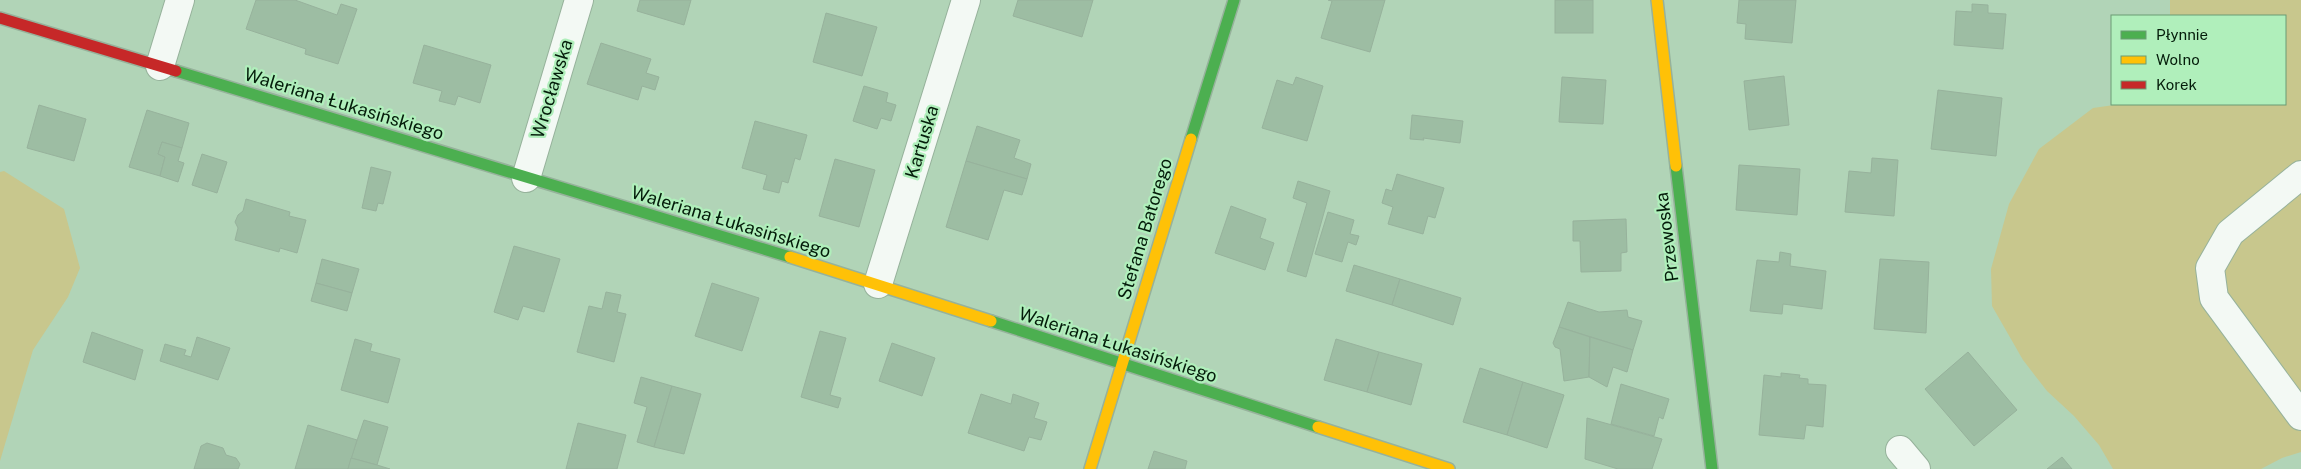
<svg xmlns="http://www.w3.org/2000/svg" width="2301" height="469" font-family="'Public Sans',sans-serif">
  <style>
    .green { fill: #c8c78d }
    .building { fill: #9dbda3; stroke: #97b29c }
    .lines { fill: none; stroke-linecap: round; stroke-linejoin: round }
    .street-casing { stroke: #96b29b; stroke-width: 30 }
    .fast-casing { stroke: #96b29b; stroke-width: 14 }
    .slow-casing { stroke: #96b29b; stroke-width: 14 }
    .jam-casing { stroke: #96b29b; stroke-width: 14 }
    .street { stroke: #f3f9f4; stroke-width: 28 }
    .fast { stroke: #4caf50; stroke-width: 11 }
    .slow { stroke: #ffc107; stroke-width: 11 }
    .jam { stroke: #c62828; stroke-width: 11 }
    .labels { text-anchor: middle; stroke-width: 4.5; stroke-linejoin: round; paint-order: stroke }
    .street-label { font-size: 18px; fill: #041c0a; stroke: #b0efbb }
  </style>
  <rect width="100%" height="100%" fill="#b1d4b7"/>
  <g class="green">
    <polygon points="2170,0 2301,0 2301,452 2282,458 2261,469 2113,469 2099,445 2074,416 2047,391 2023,360 1992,306 1991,269 2009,204 2039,149 2093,108 2121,104 2285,104 2285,16 2170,16"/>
    <polygon points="4,171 64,209 80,268 68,297 33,350 0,461 0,172"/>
  </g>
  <g class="building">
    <polygon points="256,0 295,0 337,15 341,4 357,9 338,64 305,54 306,49 246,29"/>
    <polygon points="640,0 691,0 684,25 637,11"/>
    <polygon points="1018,0 1093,0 1082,37 1013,16"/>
    <polygon points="1328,0 1385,0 1370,52 1321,38 1332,1"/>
    <rect x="1555" y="0" width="38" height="33"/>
    <polygon points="1739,0 1796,0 1792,43 1745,39 1746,24 1737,23"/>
    <polygon points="1972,4 1988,5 1988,13 2006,14 2003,49 1954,45 1956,11 1972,12"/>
    <polygon points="826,13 877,27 862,76 813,62"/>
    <polygon points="601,43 651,59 646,73 659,77 655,90 642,86 638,100 587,84"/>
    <polygon points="424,45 491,65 480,103 458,96 455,105 439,101 442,91 413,83"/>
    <polygon points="1784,76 1789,125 1749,130 1744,81"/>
    <polygon points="1296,77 1323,86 1307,141 1262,128 1277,80 1293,85"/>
    <polygon points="1562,77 1606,80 1603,124 1559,122"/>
    <polygon points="864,86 888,93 886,102 896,105 891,121 881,118 877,129 853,121"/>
    <polygon points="1938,90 2002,98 1996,156 1931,149"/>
    <polygon points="39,105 86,119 74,161 27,148"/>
    <polygon points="147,110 189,123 182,148 162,142 158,154 165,157 160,176 129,167"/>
    <polygon points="1412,115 1463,121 1460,143 1423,138 1424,140 1410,139"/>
    <polygon points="755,121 807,135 800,160 795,158 788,183 782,181 779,193 763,189 767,175 742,168"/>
    <polygon points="977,126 1020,140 1014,158 1031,164 1027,179 966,161"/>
    <polygon points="162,142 182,148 178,161 184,163 178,182 160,176 165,157 158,154"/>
    <polygon points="202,154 227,162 217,193 192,185"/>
    <polygon points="1872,158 1898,160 1894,216 1845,212 1849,171 1871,173"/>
    <polygon points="835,159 875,170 859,227 819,216"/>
    <polygon points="966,161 1027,179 1022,195 1004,190 988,240 946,227"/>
    <polygon points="1739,165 1800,169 1797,215 1736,210"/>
    <polygon points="371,167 391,172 383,204 378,203 376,211 362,208"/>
    <polygon points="1397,174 1444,188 1435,218 1428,216 1423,234 1388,224 1393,207 1382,203 1386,189 1392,191"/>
    <polygon points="1298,181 1330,191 1306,277 1287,271 1307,203 1293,198"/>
    <polygon points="246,199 290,212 289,216 306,220 297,253 280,248 279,252 235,240 238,228 235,222 238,215 243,211"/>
    <polygon points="1231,206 1266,219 1260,238 1274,243 1265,270 1215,253"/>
    <polygon points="1328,212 1354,220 1350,234 1359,236 1356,245 1348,242 1342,262 1315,254"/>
    <polygon points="1626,219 1627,252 1621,253 1621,271 1581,272 1580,241 1573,241 1573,221"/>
    <polygon points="514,246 560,259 544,312 523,306 518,320 494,312"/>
    <polygon points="1780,252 1791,254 1790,266 1826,271 1822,309 1783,304 1782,314 1750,311 1757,260 1779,262"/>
    <polygon points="322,259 359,269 352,293 316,283"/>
    <polygon points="1880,259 1929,262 1926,333 1874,329"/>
    <polygon points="1354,265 1400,279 1392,305 1346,291"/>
    <polygon points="1400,279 1461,298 1453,325 1392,305"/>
    <polygon points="316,283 352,293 347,311 311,301"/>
    <polygon points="712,283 759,298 742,351 695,336"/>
    <polygon points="606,292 621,295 617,312 626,314 614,362 577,352 589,306 602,309"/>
    <polygon points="1568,302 1599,312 1627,310 1628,317 1642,321 1633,350 1559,327"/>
    <polygon points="1559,327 1590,337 1589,377 1564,381 1560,349 1555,347 1553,343"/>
    <polygon points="820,331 846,338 830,395 841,398 838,408 801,397"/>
    <polygon points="92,332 143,350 135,380 83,362"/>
    <polygon points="197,337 230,348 218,380 160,361 165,344 186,350 184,355 191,357"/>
    <polygon points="1590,337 1633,350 1627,372 1613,367 1607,387 1589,377"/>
    <polygon points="355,339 372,344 370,351 400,359 388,403 341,390"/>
    <polygon points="1336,339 1379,352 1367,392 1324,380"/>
    <polygon points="892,343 935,358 922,396 879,381"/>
    <polygon points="1379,352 1422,364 1411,405 1367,392"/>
    <polygon points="1968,352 2017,410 1974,446 1925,389"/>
    <polygon points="1480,368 1523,382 1507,435 1463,422"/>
    <polygon points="1781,373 1800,375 1799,378 1808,379 1808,384 1826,385 1823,427 1806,425 1804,439 1759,435 1764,375 1781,377"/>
    <polygon points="641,377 672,386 654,447 637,442 647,407 634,403"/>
    <polygon points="1523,382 1564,395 1547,448 1507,435"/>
    <polygon points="1621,384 1669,399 1663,419 1659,417 1654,436 1611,424"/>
    <polygon points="672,386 701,394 684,454 654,447"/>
    <polygon points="981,394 1011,404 1013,394 1039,403 1034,418 1047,422 1041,440 1029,437 1024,451 968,433"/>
    <polygon points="1587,418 1662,439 1652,469 1618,469 1585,459"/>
    <polygon points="364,420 388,427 377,465 351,458"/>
    <polygon points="578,423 626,435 617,469 566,469"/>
    <polygon points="308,425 357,440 348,469 295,469"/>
    <polygon points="207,443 223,448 226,455 236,458 240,464 238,469 194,469 201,446"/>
    <polygon points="1154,451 1187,461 1185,469 1148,469"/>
    <polygon points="2062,457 2072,469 2047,469"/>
    <polygon points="351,458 377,465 390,469 348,469"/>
  </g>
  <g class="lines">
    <defs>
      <g id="street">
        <polyline points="160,66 180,0"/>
        <polyline points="2301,175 2230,233 2210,268 2214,298 2301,416"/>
        <polyline points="526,178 579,0"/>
        <polyline points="878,284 966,0"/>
        <polyline points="1900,450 1916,469"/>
      </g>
      <g id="fast">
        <polyline points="176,71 790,257"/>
        <polyline points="1191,139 1234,0"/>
        <polyline points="1676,166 1712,469"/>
        <polyline points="991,321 1318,427"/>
      </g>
      <g id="slow">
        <polyline points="1657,0 1676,166"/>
        <polyline points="790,257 991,321"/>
        <polyline points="1318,427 1449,469"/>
        <polyline points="1090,469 1191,139"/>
      </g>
      <polyline id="jam" points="0,18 176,71"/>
    </defs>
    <use href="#street" class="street-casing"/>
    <use href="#fast" class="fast-casing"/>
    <use href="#slow" class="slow-casing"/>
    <use href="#jam" class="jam-casing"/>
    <use href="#street" class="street"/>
    <use href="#fast" class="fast"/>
    <use href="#slow" class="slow"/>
    <use href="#jam" class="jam"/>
  </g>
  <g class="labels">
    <g class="street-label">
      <text transform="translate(552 89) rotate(-73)" y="6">Wrocławska</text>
      <text transform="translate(344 104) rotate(17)" y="6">Waleriana Łukasińskiego</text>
      <text transform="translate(922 142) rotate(-73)" y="6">Kartuska</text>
      <text transform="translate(731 222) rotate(17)" y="6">Waleriana Łukasińskiego</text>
      <text transform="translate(1145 229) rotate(-73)" y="6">Stefana Batorego</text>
      <text transform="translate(1667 237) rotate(-97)" y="6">Przewoska</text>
      <text transform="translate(1118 345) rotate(18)" y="6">Waleriana Łukasińskiego</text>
    </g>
  </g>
  <rect x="2111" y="15" width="175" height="90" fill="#b0efbb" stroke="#6b9b74"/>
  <rect x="2121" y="31" width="25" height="8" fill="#4caf50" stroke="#6b9b74"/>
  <text x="2156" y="40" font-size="15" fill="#041c0a">Płynnie</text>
  <rect x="2121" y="56" width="25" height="8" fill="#ffc107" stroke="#6b9b74"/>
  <text x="2156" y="65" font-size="15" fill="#041c0a">Wolno</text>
  <rect x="2121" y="81" width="25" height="8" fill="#c62828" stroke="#6b9b74"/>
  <text x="2156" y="90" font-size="15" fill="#041c0a">Korek</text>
</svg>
